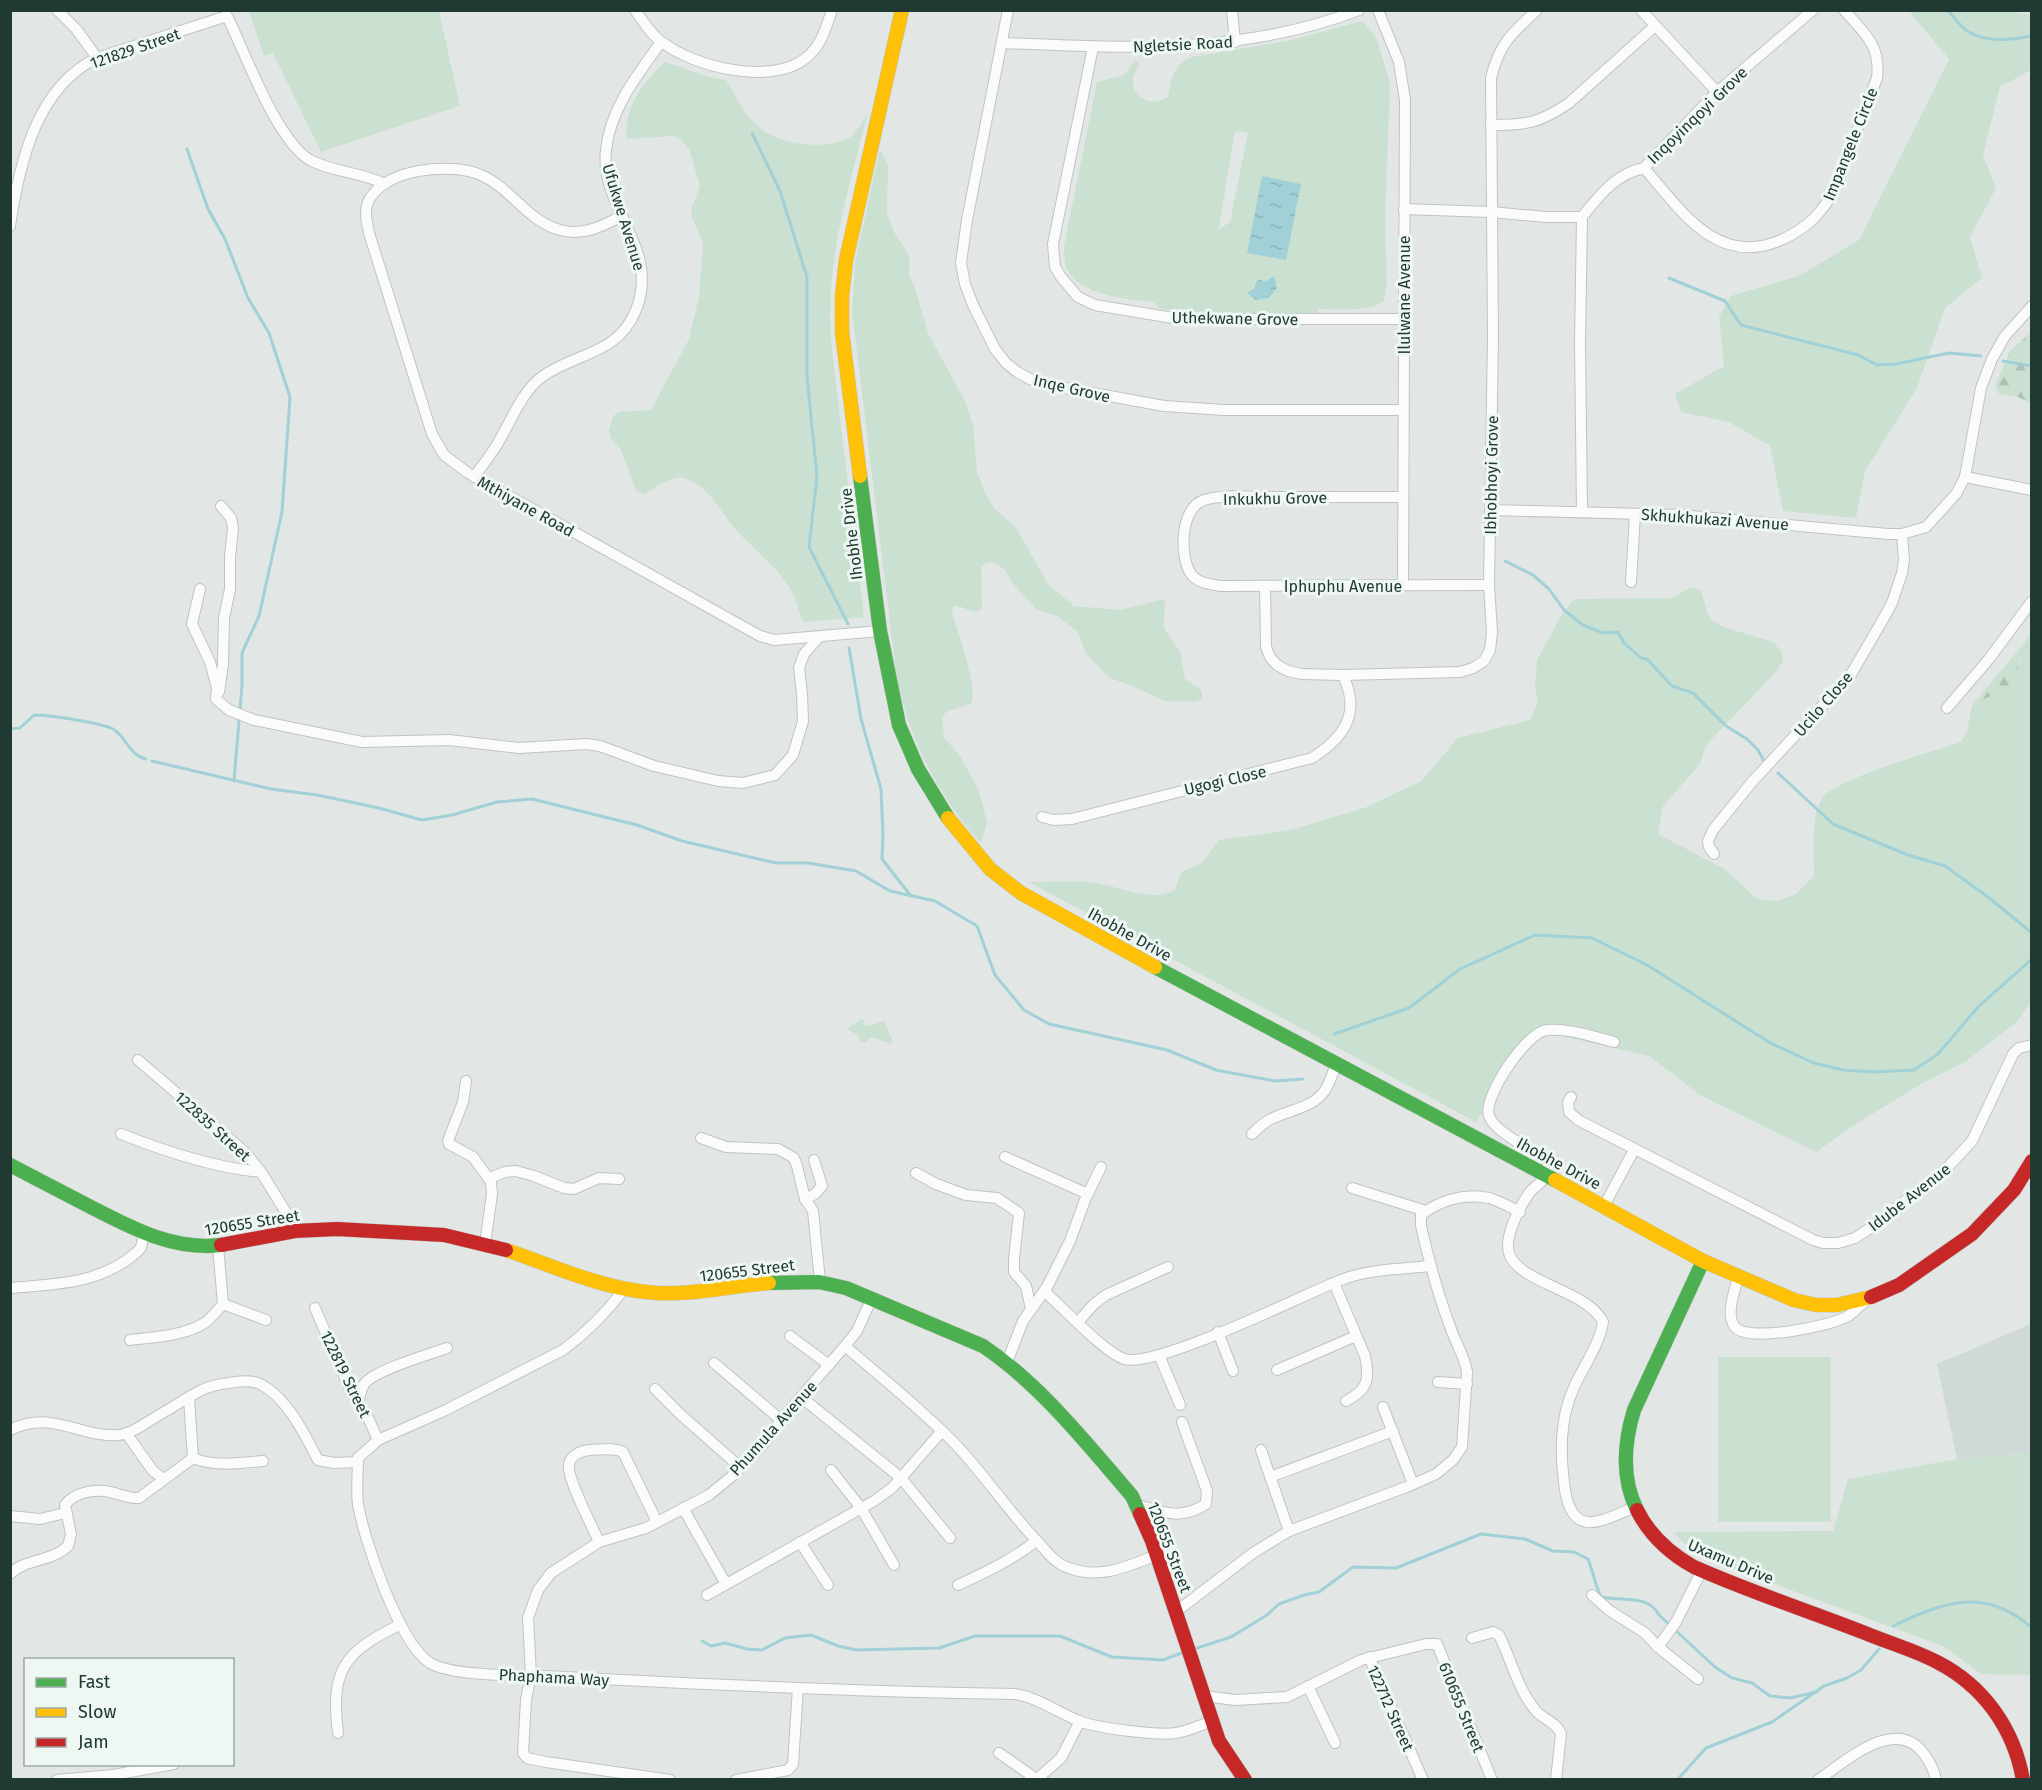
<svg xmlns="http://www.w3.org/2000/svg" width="2042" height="1790" font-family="'Fira Sans',sans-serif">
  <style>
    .built { fill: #cfd9d5 }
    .green { fill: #cae1d1; fill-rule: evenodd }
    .forest { fill: url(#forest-firs) }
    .water { fill: url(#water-ripples) }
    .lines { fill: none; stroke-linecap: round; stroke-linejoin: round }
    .stream { stroke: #a1d0d7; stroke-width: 3 }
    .street-casing { stroke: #bfc4c2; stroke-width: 12 }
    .fast-casing { stroke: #bec5c2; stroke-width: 15 }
    .slow-casing { stroke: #bec5c2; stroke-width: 15 }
    .jam-casing { stroke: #bec5c2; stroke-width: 15 }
    .street { stroke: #fbfbfb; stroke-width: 10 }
    .fast { stroke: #4caf50; stroke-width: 14 }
    .slow { stroke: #ffc107; stroke-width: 14 }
    .jam { stroke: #c62828; stroke-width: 14 }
    .labels { text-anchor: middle; stroke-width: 6; stroke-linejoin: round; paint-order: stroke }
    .street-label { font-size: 16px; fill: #203a33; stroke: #eff7f3 }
  </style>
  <defs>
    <pattern id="forest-firs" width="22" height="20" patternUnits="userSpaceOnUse" patternTransform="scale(1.5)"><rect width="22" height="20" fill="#cae1d1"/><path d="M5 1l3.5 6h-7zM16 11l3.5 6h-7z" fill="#adc2b4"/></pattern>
    <pattern id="water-ripples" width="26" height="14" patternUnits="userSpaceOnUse" patternTransform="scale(1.5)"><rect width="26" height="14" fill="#a1d0d7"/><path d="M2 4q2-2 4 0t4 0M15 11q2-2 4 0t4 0" fill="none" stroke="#8ab3b9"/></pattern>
  </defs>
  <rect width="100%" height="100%" fill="#e2e7e5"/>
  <polygon class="built" points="2031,1324 2031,1453 1957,1459 1937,1364"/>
  <g class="green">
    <polygon points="249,11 439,11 460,106 321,152 273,53 264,56"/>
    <polygon points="2012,11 2031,15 2031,70 2000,87 1983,155 1996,188 1970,237 1982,278 1945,308 1917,388 1865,471 1856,518 1783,511 1770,446 1729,422 1681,412 1675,394 1724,366 1719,317 1731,296 1801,275 1859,240 1949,59 1909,11"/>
    <path d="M1362 21 1376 37 1390 83 1385 224 1387 285 1384 301C1367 313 1339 309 1318 309V314H1214L1160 309 1155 303C1128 298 1081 297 1067 269 1064 263 1064 253 1064 246L1097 82 1124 75 1135 60 1140 63 1133 77V88C1142 102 1152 105 1168 97 1172 77 1172 66 1192 57L1292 40ZM1235 131 1248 133 1230 222 1215 232 1219 228Z"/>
    <path d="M665 62 709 77 726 80C736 97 745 116 761 129 780 145 828 151 850 137 857 132 862 122 867 115 848 194 823 267 832 350L864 617 803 622C799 613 797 601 792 592 778 567 755 551 736 530 720 512 710 486 684 478 672 475 655 489 643 494L636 490 620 448 610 438 609 431 613 416 620 412 651 410 689 339 699 296 703 244 691 215 692 207 700 186 689 149 680 139 673 136 627 139C624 106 642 84 665 62Z"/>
    <path d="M880 149 888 165 887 213 894 232 909 255V275L915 288 928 333 966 403 973 425 977 472 987 497 995 509 1015 526 1048 584 1074 606 1120 610 1165 599 1164 628 1180 652 1185 679 1202 691V698L1197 702 1164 701 1133 686 1109 678 1086 654 1078 632 1057 616 1037 610 1014 585 1004 569 992 562 986 563 981 567 982 608 977 612C968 612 963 605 954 606L952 612C957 631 979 688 971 704L946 712 942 718 944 737 960 756 979 791 987 823 981 843C938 796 911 742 897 680L852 311 855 262Z"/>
    <path d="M1691 587 1701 590 1708 615 1712 620 1723 627 1773 642 1782 652 1783 661 1776 672 1706 745 1700 764 1663 806 1658 834 1725 869 1757 899 1777 901 1796 894 1814 876C1814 854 1810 818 1822 799 1833 779 1935 751 1961 742L1967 731 1972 705 2015 679C2017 663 2017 662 2031 655V1001L2018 1021 1965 1062 1921 1084 1856 1124 1816 1152 1700 1095 1649 1056 1548 1033 1540 1036 1530 1046 1476 1122 1029 882C1049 882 1069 881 1089 882 1116 884 1149 904 1175 890L1181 872 1202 863 1219 840 1291 830 1367 807 1421 781 1458 738 1530 720 1538 701 1535 686 1537 660 1561 616 1574 599 1671 598Z"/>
    <polygon points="862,1019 864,1021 863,1025 868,1026 884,1021 892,1039 892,1044 871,1037 865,1043 860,1042 859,1036 847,1029"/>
    <rect x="1718" y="1357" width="113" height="165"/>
    <path d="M2031 1453V1675L1981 1674 1945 1647 1707 1559C1694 1551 1683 1544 1674 1532L1833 1531 1848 1479 1957 1459Z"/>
  </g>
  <g class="forest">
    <polygon points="2031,332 2031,403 2018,397 1999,394 1995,386 2010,351"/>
    <polygon points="2031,635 2031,655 2019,661 2015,679 2010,686 1972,705"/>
  </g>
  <g class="water">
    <polygon points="1262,176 1301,184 1286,260 1247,253"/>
    <polygon points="1274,276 1277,288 1269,298 1256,300 1247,293 1255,288 1255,284 1258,280 1266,281"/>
  </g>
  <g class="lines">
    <g class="stream">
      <path d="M1947 10C1954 16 1960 26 1967 31 1986 43 2011 40 2032 36"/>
      <polyline points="752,133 780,191 807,277 807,377 817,476 809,547 848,624"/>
      <polyline points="187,149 208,209 225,239 248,298 269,333 290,397 282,512 259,616 242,653 242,685 234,781"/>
      <polyline points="1669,278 1725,301 1741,325 1858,355 1877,365 1896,364 1949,353 1981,356"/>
      <polyline points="2003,361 2032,366"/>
      <polyline points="1505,561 1533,575 1549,589 1564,610 1583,625 1603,633 1618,632 1624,643 1641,658 1647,659 1672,686 1693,693 1726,726 1747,739 1758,750 1764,761"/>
      <polyline points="849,648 861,719 881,789 883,834 882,859 911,896"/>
      <path d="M10 729 20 728 34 715C48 715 107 723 116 731 128 741 130 755 146 759"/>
      <polyline points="152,761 271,789 317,795 379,808 422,820 452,815 497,802 532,799 637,825 682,841 776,863 808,863 856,871 890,891 935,901 977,926 995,975 1024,1010 1049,1024 1167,1050 1216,1070 1275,1081 1303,1079"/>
      <polyline points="1778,773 1833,824 1908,855 1945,866 1988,897 2032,933"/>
      <polyline points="1334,1034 1409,1008 1460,969 1535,935 1592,938 1647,965 1772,1044 1814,1063 1843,1070 1873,1072 1914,1070 1938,1054 1978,1007 2032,959"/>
      <path d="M1893 1626C1944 1602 1985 1586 2032 1628"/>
      <polyline points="702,1641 711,1646 725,1643 747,1649 762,1650 785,1638 811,1635 838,1646 857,1650 939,1648 975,1636 1060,1636 1112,1657 1163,1660 1184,1652"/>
      <path d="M1194 1649 1231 1637 1267 1615 1279 1604 1304 1595 1319 1592 1353 1567 1396 1568 1481 1534 1525 1539 1553 1551 1574 1552 1588 1559C1593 1572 1595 1584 1601 1597 1619 1601 1649 1594 1659 1615L1715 1667 1732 1678 1752 1683 1770 1696 1790 1698 1816 1692"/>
      <polyline points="1677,1780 1706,1748 1772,1722 1824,1686 1847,1678 1861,1670 1879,1649"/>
    </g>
    <defs>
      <g id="street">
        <polyline points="57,10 77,30 97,58"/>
        <path d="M635 10C643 21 651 35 662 42 694 67 771 86 806 58 821 46 826 28 832 10"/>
        <polyline points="1008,10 967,220 961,263 965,284 973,305 995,349 1006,363 1017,372 1030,379 1049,385 1164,406 1224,410 1402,410"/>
        <polyline points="1232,10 1235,42"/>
        <polyline points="1378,10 1399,62 1405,100 1403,585"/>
        <polyline points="1641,10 1717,92"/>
        <path d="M1002 43C1124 48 1243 55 1359 10"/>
        <polyline points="1093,47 1053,244 1055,267 1061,277 1078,297 1095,305 1173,318 1197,319 1404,319"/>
        <path d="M1491 125C1527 125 1540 123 1569 103L1655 26"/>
        <path d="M1644 168C1681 210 1717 268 1781 240 1806 229 1821 214 1834 191L1877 78C1881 45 1864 33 1844 10"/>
        <path d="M1404 209 1491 212 1546 217H1582C1600 195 1615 174 1644 168L1717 92 1813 10"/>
        <path d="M621 216C602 227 582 236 560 230 527 221 511 188 481 175 452 162 383 168 368 202 364 212 367 223 369 233L432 434 444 455 468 473 760 636 774 640 880 631"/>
        <polyline points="1582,217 1580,343 1582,512"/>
        <path d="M10 226C19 165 36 87 97 58L227 16C245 52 276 140 310 160 332 172 360 172 385 184"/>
        <path d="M474 477C482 466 491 455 498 443 511 421 522 391 543 376 577 352 618 355 636 310 661 247 599 208 606 150 610 109 638 74 661 42"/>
        <polyline points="1965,477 2032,490"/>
        <path d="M1402 497C1357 497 1313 497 1268 497 1248 497 1223 494 1204 500 1180 508 1179 556 1191 574 1197 583 1210 584 1220 586L1489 585"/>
        <polyline points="1491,510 1680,515 1888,534 1902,534 1926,527 1956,494 1965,477 1981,388 1992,359 2005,336 2032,306"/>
        <polyline points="1631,582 1635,514"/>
        <path d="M1265 586 1266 647 1270 657 1277 665 1288 671 1302 674 1343 675 1460 672 1473 668 1484 661 1490 650 1492 632 1489 585 1493 337 1491 78C1499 44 1512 33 1537 10"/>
        <polyline points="200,589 192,624 210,662 217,688 216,699 229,710 254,720 362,742 449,740 519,748 586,744 600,746 654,766 718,781 743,783 775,775 793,755 803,721 802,694 799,668 804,654 819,637"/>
        <polyline points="219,692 223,664 224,618 230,589 230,557 233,528 231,518 221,506"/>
        <polyline points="1947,708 1989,659 2032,601"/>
        <path d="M1042 817 1054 820 1072 819 1312 758C1333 745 1354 726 1350 698 1349 690 1346 682 1343 675"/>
        <polyline points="1714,854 1709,847 1708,841 1713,830 1752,782 1850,676 1881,623 1892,603 1902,573 1904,560 1902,534"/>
        <path d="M1614 1042C1594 1037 1568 1028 1547 1030 1527 1031 1482 1098 1489 1116 1495 1132 1529 1148 1543 1157L1548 1162C1548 1166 1548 1172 1546 1176 1543 1182 1535 1186 1530 1192 1520 1206 1502 1239 1510 1256 1523 1284 1588 1291 1603 1322 1600 1343 1584 1366 1575 1385 1559 1419 1560 1454 1565 1490 1573 1540 1603 1520 1635 1507"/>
        <polyline points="138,1060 245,1152 261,1172 297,1230"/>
        <polyline points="466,1081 463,1102 448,1141 449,1144 473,1157 491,1182 492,1194 485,1244"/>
        <polyline points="1571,1097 1568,1102 1569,1112 1578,1120 1813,1240 1823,1243 1838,1243 1855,1238 1869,1229 1945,1170 1972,1141 2013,1054 2019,1048 2032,1045"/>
        <path d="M121 1134C164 1151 216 1168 261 1172"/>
        <path d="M1252 1134C1258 1128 1263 1123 1271 1119 1288 1110 1314 1108 1325 1090 1330 1083 1333 1072 1336 1064"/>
        <polyline points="701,1138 726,1147 778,1149 794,1158 797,1166 805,1199 813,1211 820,1281"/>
        <polyline points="1005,1157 1088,1194"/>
        <polyline points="916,1173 936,1184 966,1195 997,1198 1019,1213 1014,1259 1014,1272 1026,1286 1031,1309"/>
        <polyline points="490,1178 505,1172 516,1171 534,1176 564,1188 574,1189 599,1178 619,1179"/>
        <polyline points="1352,1188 1426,1211"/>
        <polyline points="805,1199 815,1194 822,1186 814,1160"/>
        <polyline points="1604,1206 1634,1150"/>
        <polyline points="218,1246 223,1304"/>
        <path d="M1738 1277C1735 1290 1725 1315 1735 1327 1748 1343 1832 1326 1848 1316 1854 1312 1860 1305 1866 1301"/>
        <path d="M1334 1283 1365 1356C1370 1379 1368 1390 1346 1401"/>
        <path d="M10 1288C53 1284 90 1285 127 1260 131 1256 138 1253 141 1247 142 1244 143 1238 144 1234"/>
        <path d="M624 1289C607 1312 586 1333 563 1350L446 1410 378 1440 358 1458C358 1473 356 1489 358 1504 364 1540 399 1643 430 1663 456 1678 532 1675 565 1677 715 1685 864 1692 1015 1694 1039 1698 1057 1712 1079 1721 1096 1728 1159 1736 1176 1733 1188 1731 1201 1725 1212 1721"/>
        <path d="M1044 1291C1061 1306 1105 1353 1124 1359 1156 1369 1302 1295 1341 1280 1368 1269 1402 1269 1431 1266"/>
        <polyline points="223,1304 266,1320"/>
        <polyline points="315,1308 351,1392 369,1420 378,1440"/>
        <polyline points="1078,1322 1094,1304 1106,1295 1168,1267"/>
        <polyline points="1218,1332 1233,1371"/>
        <polyline points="790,1336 829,1365"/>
        <path d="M130 1340C154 1337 185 1336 206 1322 212 1317 218 1310 223 1304"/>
        <path d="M845 1346C883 1379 924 1411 958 1447 986 1477 1009 1512 1038 1542 1047 1552 1056 1564 1069 1568 1101 1580 1128 1566 1157 1555"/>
        <polyline points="1159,1355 1180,1405"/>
        <polyline points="1007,1362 1023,1321 1047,1287 1070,1241 1085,1200 1101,1167"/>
        <polyline points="714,1363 781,1420"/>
        <polyline points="1277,1370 1356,1336"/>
        <polyline points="1438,1382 1467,1384"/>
        <polyline points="655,1389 680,1414 740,1467"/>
        <polyline points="801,1397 901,1478 950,1538"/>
        <polyline points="189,1398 193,1458"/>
        <path d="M358 1403C360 1395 361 1386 367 1381 382 1368 427 1355 447 1348"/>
        <polyline points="1383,1407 1413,1484"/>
        <path d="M10 1430C53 1409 80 1438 118 1435 132 1434 147 1422 159 1415 174 1407 187 1397 202 1390 210 1386 220 1384 229 1383 238 1381 252 1380 260 1384 287 1397 305 1435 318 1460L334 1463 358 1462"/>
        <polyline points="126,1433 153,1471 164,1479"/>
        <polyline points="831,1470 861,1508 894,1565"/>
        <polyline points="1270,1477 1393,1431"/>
        <path d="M1138 1505C1164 1513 1182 1520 1206 1504L1207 1491 1182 1422"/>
        <polyline points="683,1508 726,1584"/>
        <polyline points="10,1516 40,1519 65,1513"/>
        <path d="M1289 1531 1409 1486 1436 1474 1453 1460 1462 1447 1467 1372C1465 1357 1456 1344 1451 1329 1438 1295 1429 1261 1421 1226V1215C1440 1200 1465 1193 1489 1198 1499 1201 1510 1207 1520 1212"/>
        <path d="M599 1542C593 1527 566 1478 569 1464 571 1455 582 1450 591 1450 601 1450 613 1447 623 1452L657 1522"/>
        <polyline points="800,1542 828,1585"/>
        <path d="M10 1574C26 1558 52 1562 68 1546L71 1534 65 1505C74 1492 95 1489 110 1492 120 1494 129 1499 139 1498L193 1458C214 1467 240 1463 263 1461"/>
        <path d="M958 1585C986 1572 1012 1560 1036 1541"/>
        <polyline points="707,1595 874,1501 892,1488 942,1431"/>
        <polyline points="1592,1595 1610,1611 1645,1633 1658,1647 1698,1679"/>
        <polyline points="1177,1611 1253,1553 1289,1531 1261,1450"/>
        <path d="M1472 1638 1493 1632 1499 1635C1512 1661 1518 1691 1537 1712 1545 1720 1557 1723 1561 1734L1556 1780"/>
        <polyline points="1658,1647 1676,1622 1702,1570"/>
        <polyline points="1369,1657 1423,1780"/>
        <polyline points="1308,1686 1335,1743"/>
        <polyline points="1205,1696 1235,1700 1287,1697 1361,1660 1426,1644 1437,1644 1492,1780"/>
        <path d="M338 1733C330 1668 345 1652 401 1624"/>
        <polyline points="999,1753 1038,1780"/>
        <polyline points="57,1780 113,1775 174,1764"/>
        <polyline points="670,1780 546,1762 527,1758 523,1753 526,1700 531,1675 528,1618 538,1590 551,1573 599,1542 646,1528 709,1495 731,1477 766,1441 781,1420 845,1346 857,1331 871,1300"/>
        <polyline points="736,1780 788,1770 793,1764 798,1688"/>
        <polyline points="1036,1780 1061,1758 1080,1721"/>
        <path d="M1818 1780C1846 1761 1896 1715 1924 1754 1930 1762 1934 1769 1936 1780"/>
      </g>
      <g id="fast">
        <polyline points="860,476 880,631 899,725 918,769 948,818"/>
        <polyline points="1155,967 1555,1180"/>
        <path d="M10 1165C35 1178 60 1191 85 1204 128 1226 171 1251 221 1245"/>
        <path d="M769 1283 819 1282 846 1288 983 1346C1041 1385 1087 1444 1132 1496L1140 1514"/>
        <path d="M1637 1510C1621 1478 1624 1443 1634 1410L1703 1261"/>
      </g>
      <g id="slow">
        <polyline points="860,476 842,332 842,296 846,260 902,10"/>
        <polyline points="948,818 990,869 1021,893 1155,967"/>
        <polyline points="1555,1180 1703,1261 1794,1300 1816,1305 1837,1305 1871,1297"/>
        <path d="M506 1250C551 1265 598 1287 646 1292 687 1297 728 1286 769 1283"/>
      </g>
      <g id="jam">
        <polyline points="221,1245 295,1231 337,1229 444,1235 506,1250"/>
        <polyline points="1871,1297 1899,1285 1972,1234 2014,1190 2032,1161"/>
        <path d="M1637 1510C1650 1536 1669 1553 1694 1567 1750 1592 1809 1611 1865 1633 1889 1643 1914 1650 1937 1662 1984 1686 2014 1729 2023 1780"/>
        <polyline points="1140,1514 1152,1541 1219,1741 1245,1780"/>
      </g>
    </defs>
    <use href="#street" class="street-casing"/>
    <use href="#fast" class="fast-casing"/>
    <use href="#slow" class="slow-casing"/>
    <use href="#jam" class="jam-casing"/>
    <use href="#street" class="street"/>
    <use href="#fast" class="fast"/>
    <use href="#slow" class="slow"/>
    <use href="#jam" class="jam"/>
  </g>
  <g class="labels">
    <g class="street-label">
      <text transform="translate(1183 44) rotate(-3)" y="6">Ngletsie Road</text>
      <text transform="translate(135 48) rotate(-19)" y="6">121829 Street</text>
      <text transform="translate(1697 115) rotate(-44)" y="6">Inqoyinqoyi Grove</text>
      <text transform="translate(1850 144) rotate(-68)" y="6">Impangele Circle</text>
      <text transform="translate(624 217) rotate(73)" y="6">Ufukwe Avenue</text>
      <text transform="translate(1404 295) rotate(-90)" y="6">Ilulwane Avenue</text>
      <text transform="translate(1235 318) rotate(1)" y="6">Uthekwane Grove</text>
      <text transform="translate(1072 388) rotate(13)" y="6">Inqe Grove</text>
      <text transform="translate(1491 475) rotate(-89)" y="6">Ibhobhoyi Grove</text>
      <text transform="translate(1275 498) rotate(-1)" y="6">Inkukhu Grove</text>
      <text transform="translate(526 506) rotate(29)" y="6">Mthiyane Road</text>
      <text transform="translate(1715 519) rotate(4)" y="6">Skhukhukazi Avenue</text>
      <text transform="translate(851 534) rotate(-97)" y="6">Ihobhe Drive</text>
      <text x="1343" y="592">Iphuphu Avenue</text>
      <text transform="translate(1823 704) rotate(-49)" y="6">Ucilo Close</text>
      <text transform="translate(1225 780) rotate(-13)" y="6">Ugogi Close</text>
      <text transform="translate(1130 934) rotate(29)" y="6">Ihobhe Drive</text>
      <text transform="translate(213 1126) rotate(42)" y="6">122835 Street</text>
      <text transform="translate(1559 1163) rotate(28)" y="6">Ihobhe Drive</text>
      <text transform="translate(1909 1197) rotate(-38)" y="6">Idube Avenue</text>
      <text transform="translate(252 1222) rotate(-9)" y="6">120655 Street</text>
      <text transform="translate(747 1270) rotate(-7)" y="6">120655 Street</text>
      <text transform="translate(346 1374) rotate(64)" y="6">122819 Street</text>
      <text transform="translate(773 1428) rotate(-48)" y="6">Phumula Avenue</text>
      <text transform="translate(1170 1547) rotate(69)" y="6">120655 Street</text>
      <text transform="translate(1731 1561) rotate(23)" y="6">Uxamu Drive</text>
      <text transform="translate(554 1677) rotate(3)" y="6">Phaphama Way</text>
      <text transform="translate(1462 1707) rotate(68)" y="6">610655 Street</text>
      <text transform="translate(1391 1708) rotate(66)" y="6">122712 Street</text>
    </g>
  </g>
  <rect width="2042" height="1790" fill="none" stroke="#203a33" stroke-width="24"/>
  <rect x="24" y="1658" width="210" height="108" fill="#eff7f3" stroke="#9caba6" stroke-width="1.5"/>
  <rect x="36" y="1678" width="30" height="9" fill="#4caf50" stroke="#9caba6" stroke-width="1.5"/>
  <text x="78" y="1688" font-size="18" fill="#203a33">Fast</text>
  <rect x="36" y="1708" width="30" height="9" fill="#ffc107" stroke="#9caba6" stroke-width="1.5"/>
  <text x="78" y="1718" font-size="18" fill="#203a33">Slow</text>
  <rect x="36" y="1738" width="30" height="9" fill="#c62828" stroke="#9caba6" stroke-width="1.5"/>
  <text x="78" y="1748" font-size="18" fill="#203a33">Jam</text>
</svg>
